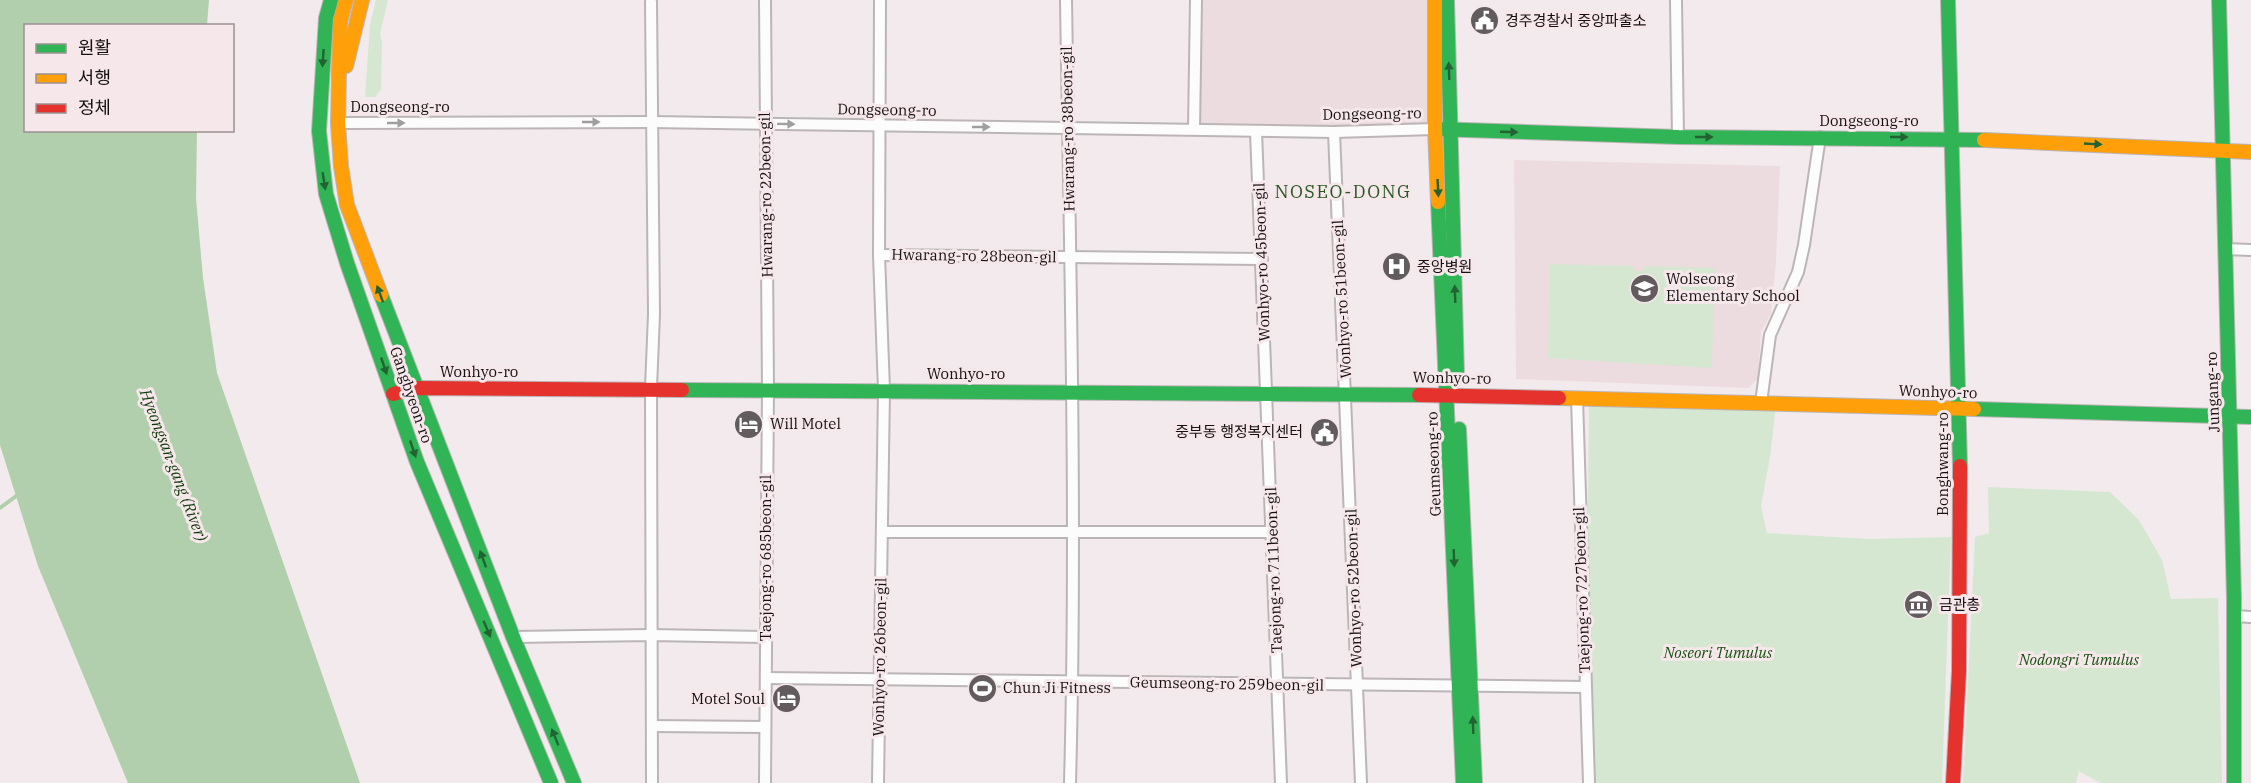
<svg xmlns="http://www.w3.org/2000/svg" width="2251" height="783" font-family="'IBM Plex Serif','Noto Sans KR',serif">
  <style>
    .built { fill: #ecdce0 }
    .green { fill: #d6e7d1 }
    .water { fill: #b2cfad }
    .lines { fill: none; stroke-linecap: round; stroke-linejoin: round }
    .stream { stroke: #b2cfad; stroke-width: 4 }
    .street-casing { stroke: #bbb5b7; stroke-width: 14 }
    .fast-casing { stroke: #bbb5b7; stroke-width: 16 }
    .slow-casing { stroke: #bbb5b7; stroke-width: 16 }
    .jam-casing { stroke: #bbb5b7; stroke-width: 16 }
    .street { stroke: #fdfcfc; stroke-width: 10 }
    .fast { stroke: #30b455; stroke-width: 14 }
    .slow { stroke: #ff9f0a; stroke-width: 14 }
    .jam { stroke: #e5322d; stroke-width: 14 }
    .oneway { fill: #226233 }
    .oneway2 { fill: #a09e9e }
    .labels { text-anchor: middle; stroke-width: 6; stroke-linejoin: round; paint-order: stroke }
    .poi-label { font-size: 15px; fill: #151011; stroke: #f5e7ea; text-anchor: start }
    .street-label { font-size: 15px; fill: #151011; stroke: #f5e7ea }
    .park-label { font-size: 15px; font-style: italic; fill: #14500e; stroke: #f5e7ea }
    .water-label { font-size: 16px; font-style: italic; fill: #0d3a08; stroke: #f5e7ea }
    .quarter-label { font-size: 18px; letter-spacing: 1.5px; fill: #275822; stroke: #f5e7ea }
  </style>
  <rect width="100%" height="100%" fill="#f2eaec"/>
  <g class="built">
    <polygon points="1196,0 1435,0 1435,129 1194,129"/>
    <polygon points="1514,160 1780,166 1776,262 1771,313 1761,332 1758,379 1748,388 1516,379"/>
  </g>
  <g class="green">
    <polygon points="376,0 388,0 380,34 382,42 381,89 375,97 365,97 370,25"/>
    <polygon points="1549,264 1634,266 1634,271 1643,271 1644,266 1715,268 1712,368 1548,358"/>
    <polygon points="1589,404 1776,407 1770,457 1761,506 1767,533 1870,539 1951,537 1942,783 1594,783 1591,756 1587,607"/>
    <polygon points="1988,487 2110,492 2139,520 2162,560 2171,599 2218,598 2222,783 2100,783 2079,771 2076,783 1963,783 1975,537 1989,533"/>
  </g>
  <polygon class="water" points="0,0 209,0 207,25 26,26 26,130 197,131 196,198 203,278 217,373 360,783 128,783 38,566 0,445"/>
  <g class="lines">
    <polyline class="stream" points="0,508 19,494"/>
    <defs>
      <g id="street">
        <polyline points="765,0 768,389 765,783"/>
        <path d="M1066 0C1070 261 1077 522 1070 783"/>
        <polyline points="1676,0 1678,137"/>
        <polyline points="651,2 654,314 651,388 652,783"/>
        <polyline points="338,123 651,122 1334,132 1435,129"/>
        <polyline points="1194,129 1196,0"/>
        <polyline points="1256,131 1281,783"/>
        <polyline points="1334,132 1361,783"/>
        <polyline points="2225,249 2251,250"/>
        <polyline points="879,255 1262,259"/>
        <polyline points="1577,398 1589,783"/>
        <polyline points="1761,403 1770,335 1798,272 1804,245 1820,137"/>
        <polyline points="882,532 1272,532"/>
        <polyline points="2234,616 2251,617"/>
        <polyline points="513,637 651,635 766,637"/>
        <polyline points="766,678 1585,687"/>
        <polyline points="652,726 765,727"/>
        <polyline points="878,783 884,390 879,255 880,0"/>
      </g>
      <g id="fast">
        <polyline points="331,0 326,18 319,131 326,194 347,263 417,462 551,783"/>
        <polyline points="1447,0 1457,375"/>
        <polyline points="1948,0 1960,466"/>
        <polyline points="2219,0 2234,598 2234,783"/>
        <polyline points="1435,129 1678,137 1984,140"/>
        <polyline points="1438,202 1463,783"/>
        <polyline points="381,295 513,637 574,783"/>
        <polyline points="682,390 1419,395"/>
        <polyline points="1974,409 2251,417"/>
        <polyline points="1459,429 1475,783"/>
      </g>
      <g id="slow">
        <polyline points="346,0 340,22 338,123 341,166 347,205 381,295"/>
        <polyline points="1435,0 1435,129 1438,202"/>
        <polyline points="346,66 362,0"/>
        <polyline points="1984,140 2251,152"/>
        <polyline points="1559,398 1974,409"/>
      </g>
      <g id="jam">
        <polyline points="393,394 415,388 682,390"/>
        <polyline points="1419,395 1559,398"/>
        <polyline points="1953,783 1959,671 1960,466"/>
      </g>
    </defs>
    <use href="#street" class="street-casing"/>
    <use href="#fast" class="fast-casing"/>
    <use href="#slow" class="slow-casing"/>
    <use href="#jam" class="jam-casing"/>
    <use href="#street" class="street"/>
    <use href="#fast" class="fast"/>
    <use href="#slow" class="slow"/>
    <use href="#jam" class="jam"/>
  </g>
  <defs><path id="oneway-solid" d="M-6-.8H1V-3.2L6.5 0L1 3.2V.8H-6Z" transform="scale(1.5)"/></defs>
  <g class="oneway">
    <use href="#oneway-solid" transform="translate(323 58) rotate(94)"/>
    <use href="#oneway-solid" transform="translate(1449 71) rotate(-92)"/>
    <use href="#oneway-solid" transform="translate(1509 132) rotate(2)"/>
    <use href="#oneway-solid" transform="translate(1704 137)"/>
    <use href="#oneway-solid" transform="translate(1899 137)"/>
    <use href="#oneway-solid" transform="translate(2093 144) rotate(3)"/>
    <use href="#oneway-solid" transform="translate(324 181) rotate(81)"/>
    <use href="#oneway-solid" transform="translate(1438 188) rotate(87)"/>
    <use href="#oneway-solid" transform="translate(380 294) rotate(-110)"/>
    <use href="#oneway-solid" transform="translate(1455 294) rotate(-92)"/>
    <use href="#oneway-solid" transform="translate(384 366) rotate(71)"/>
    <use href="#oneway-solid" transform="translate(413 449) rotate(71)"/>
    <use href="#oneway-solid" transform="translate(1454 558) rotate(88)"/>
    <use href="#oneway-solid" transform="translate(483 559) rotate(-110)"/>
    <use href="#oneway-solid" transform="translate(487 629) rotate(67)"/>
    <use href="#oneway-solid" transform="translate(1473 725) rotate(-92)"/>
    <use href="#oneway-solid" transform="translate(555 737) rotate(-112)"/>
  </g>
  <g class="oneway2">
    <use href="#oneway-solid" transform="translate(591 122)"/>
    <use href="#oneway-solid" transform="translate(396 123)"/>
    <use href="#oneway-solid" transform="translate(786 124) rotate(1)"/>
    <use href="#oneway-solid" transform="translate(981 127)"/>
  </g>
  <defs>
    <symbol id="civic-disc" viewBox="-11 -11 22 22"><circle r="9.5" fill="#625c5e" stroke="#f5e7ea"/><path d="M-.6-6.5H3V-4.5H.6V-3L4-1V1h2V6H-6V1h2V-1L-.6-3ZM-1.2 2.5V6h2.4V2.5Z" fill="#fff"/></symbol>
    <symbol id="hospital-disc" viewBox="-11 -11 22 22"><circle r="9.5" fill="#625c5e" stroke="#f5e7ea"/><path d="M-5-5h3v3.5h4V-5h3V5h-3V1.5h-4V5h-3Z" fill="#fff"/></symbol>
    <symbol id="school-disc" viewBox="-11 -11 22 22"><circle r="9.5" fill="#625c5e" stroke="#f5e7ea"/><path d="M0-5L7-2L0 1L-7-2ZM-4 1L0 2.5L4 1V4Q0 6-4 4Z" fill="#fff"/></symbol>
    <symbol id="hotel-disc" viewBox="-11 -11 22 22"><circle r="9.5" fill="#625c5e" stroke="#f5e7ea"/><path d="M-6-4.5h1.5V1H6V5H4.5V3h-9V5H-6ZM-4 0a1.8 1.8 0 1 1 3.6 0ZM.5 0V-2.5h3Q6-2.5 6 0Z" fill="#fff"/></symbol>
    <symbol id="museum-disc" viewBox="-11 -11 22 22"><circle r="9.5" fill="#625c5e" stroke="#f5e7ea"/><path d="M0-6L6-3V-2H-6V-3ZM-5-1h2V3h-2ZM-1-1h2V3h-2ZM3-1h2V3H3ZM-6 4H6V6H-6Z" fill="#fff"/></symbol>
    <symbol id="stadium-disc" viewBox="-11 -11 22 22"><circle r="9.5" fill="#625c5e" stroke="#f5e7ea"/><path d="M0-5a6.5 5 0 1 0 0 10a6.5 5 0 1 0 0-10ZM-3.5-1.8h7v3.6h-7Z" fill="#fff"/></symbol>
  </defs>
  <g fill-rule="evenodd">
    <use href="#civic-disc" x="1468" y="4" width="33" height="33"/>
    <use href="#hospital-disc" x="1380" y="250" width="33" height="33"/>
    <use href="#school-disc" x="1628" y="272" width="33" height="33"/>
    <use href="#hotel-disc" x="732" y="408" width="33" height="33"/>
    <use href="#civic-disc" x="1308" y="416" width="33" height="33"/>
    <use href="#museum-disc" x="1902" y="588" width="33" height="33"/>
    <use href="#stadium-disc" x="966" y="672" width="33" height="33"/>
    <use href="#hotel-disc" x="770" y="682" width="33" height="33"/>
  </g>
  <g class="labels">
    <g class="poi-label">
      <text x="1505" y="26">경주경찰서 중앙파출소</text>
      <text x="1417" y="272">중앙병원</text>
      <text x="1666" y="284">Wolseong<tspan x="1666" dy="17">Elementary School</tspan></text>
      <text x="770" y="429">Will Motel</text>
      <text x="1303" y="437" text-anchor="end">중부동 행정복지센터</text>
      <text x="1939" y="610">금관총</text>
      <text x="1003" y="693">Chun Ji Fitness</text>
      <text x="765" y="704" text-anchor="end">Motel Soul</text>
    </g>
    <g class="street-label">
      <text x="400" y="112">Dongseong-ro</text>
      <text transform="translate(887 110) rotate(1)" y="5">Dongseong-ro</text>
      <text transform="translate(1372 114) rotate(-1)" y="5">Dongseong-ro</text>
      <text x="1869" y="126">Dongseong-ro</text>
      <text transform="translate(1068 129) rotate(-91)" y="5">Hwarang-ro 38beon-gil</text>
      <text transform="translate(766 195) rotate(-91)" y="5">Hwarang-ro 22beon-gil</text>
      <text transform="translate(974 256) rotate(1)" y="5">Hwarang-ro 28beon-gil</text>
      <text transform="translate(1262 262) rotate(-92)" y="5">Wonhyo-ro 45beon-gil</text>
      <text transform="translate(1342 299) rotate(-93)" y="5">Wonhyo-ro 51beon-gil</text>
      <text x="479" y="377">Wonhyo-ro</text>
      <text x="966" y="379">Wonhyo-ro</text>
      <text transform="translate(1452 378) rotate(1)" y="5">Wonhyo-ro</text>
      <text transform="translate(1938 392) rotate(2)" y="5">Wonhyo-ro</text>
      <text transform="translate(2213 392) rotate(-92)" y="5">Jungang-ro</text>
      <text transform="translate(411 395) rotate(71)" y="5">Gangbyeon-ro</text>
      <text transform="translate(1434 464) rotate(-92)" y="5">Geumseong-ro</text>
      <text transform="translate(1943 464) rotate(-90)" y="5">Bonghwang-ro</text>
      <text transform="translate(766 558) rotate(-90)" y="5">Taejong-ro 685beon-gil</text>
      <text transform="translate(1274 570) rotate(-92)" y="5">Taejong-ro 711beon-gil</text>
      <text transform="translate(1354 588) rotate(-92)" y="5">Wonhyo-ro 52beon-gil</text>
      <text transform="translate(1582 590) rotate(-92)" y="5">Taejong-ro 727beon-gil</text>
      <text transform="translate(880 657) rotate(-89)" y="5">Wonhyo-ro 26beon-gil</text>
      <text transform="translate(1227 684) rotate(1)" y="5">Geumseong-ro 259beon-gil</text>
    </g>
    <g class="park-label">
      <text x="1718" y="658">Noseori Tumulus</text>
      <text x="2079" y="665">Nodongri Tumulus</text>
    </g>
    <g class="water-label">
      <text transform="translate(174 465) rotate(69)" y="6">Hyeongsan-gang (River)</text>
    </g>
    <g class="quarter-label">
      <text x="1343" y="198">NOSEO-DONG</text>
    </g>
  </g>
  <rect x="24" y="24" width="210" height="108" fill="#f5e7ea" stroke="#9b9193" stroke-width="1.5"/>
  <rect x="36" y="44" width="30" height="9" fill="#30b455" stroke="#9b9193" stroke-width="1.5"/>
  <text x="78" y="54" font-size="18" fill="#151011">원활</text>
  <rect x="36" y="74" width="30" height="9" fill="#ff9f0a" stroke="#9b9193" stroke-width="1.5"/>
  <text x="78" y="84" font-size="18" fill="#151011">서행</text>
  <rect x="36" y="104" width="30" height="9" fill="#e5322d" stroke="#9b9193" stroke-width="1.5"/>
  <text x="78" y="114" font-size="18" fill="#151011">정체</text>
</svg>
